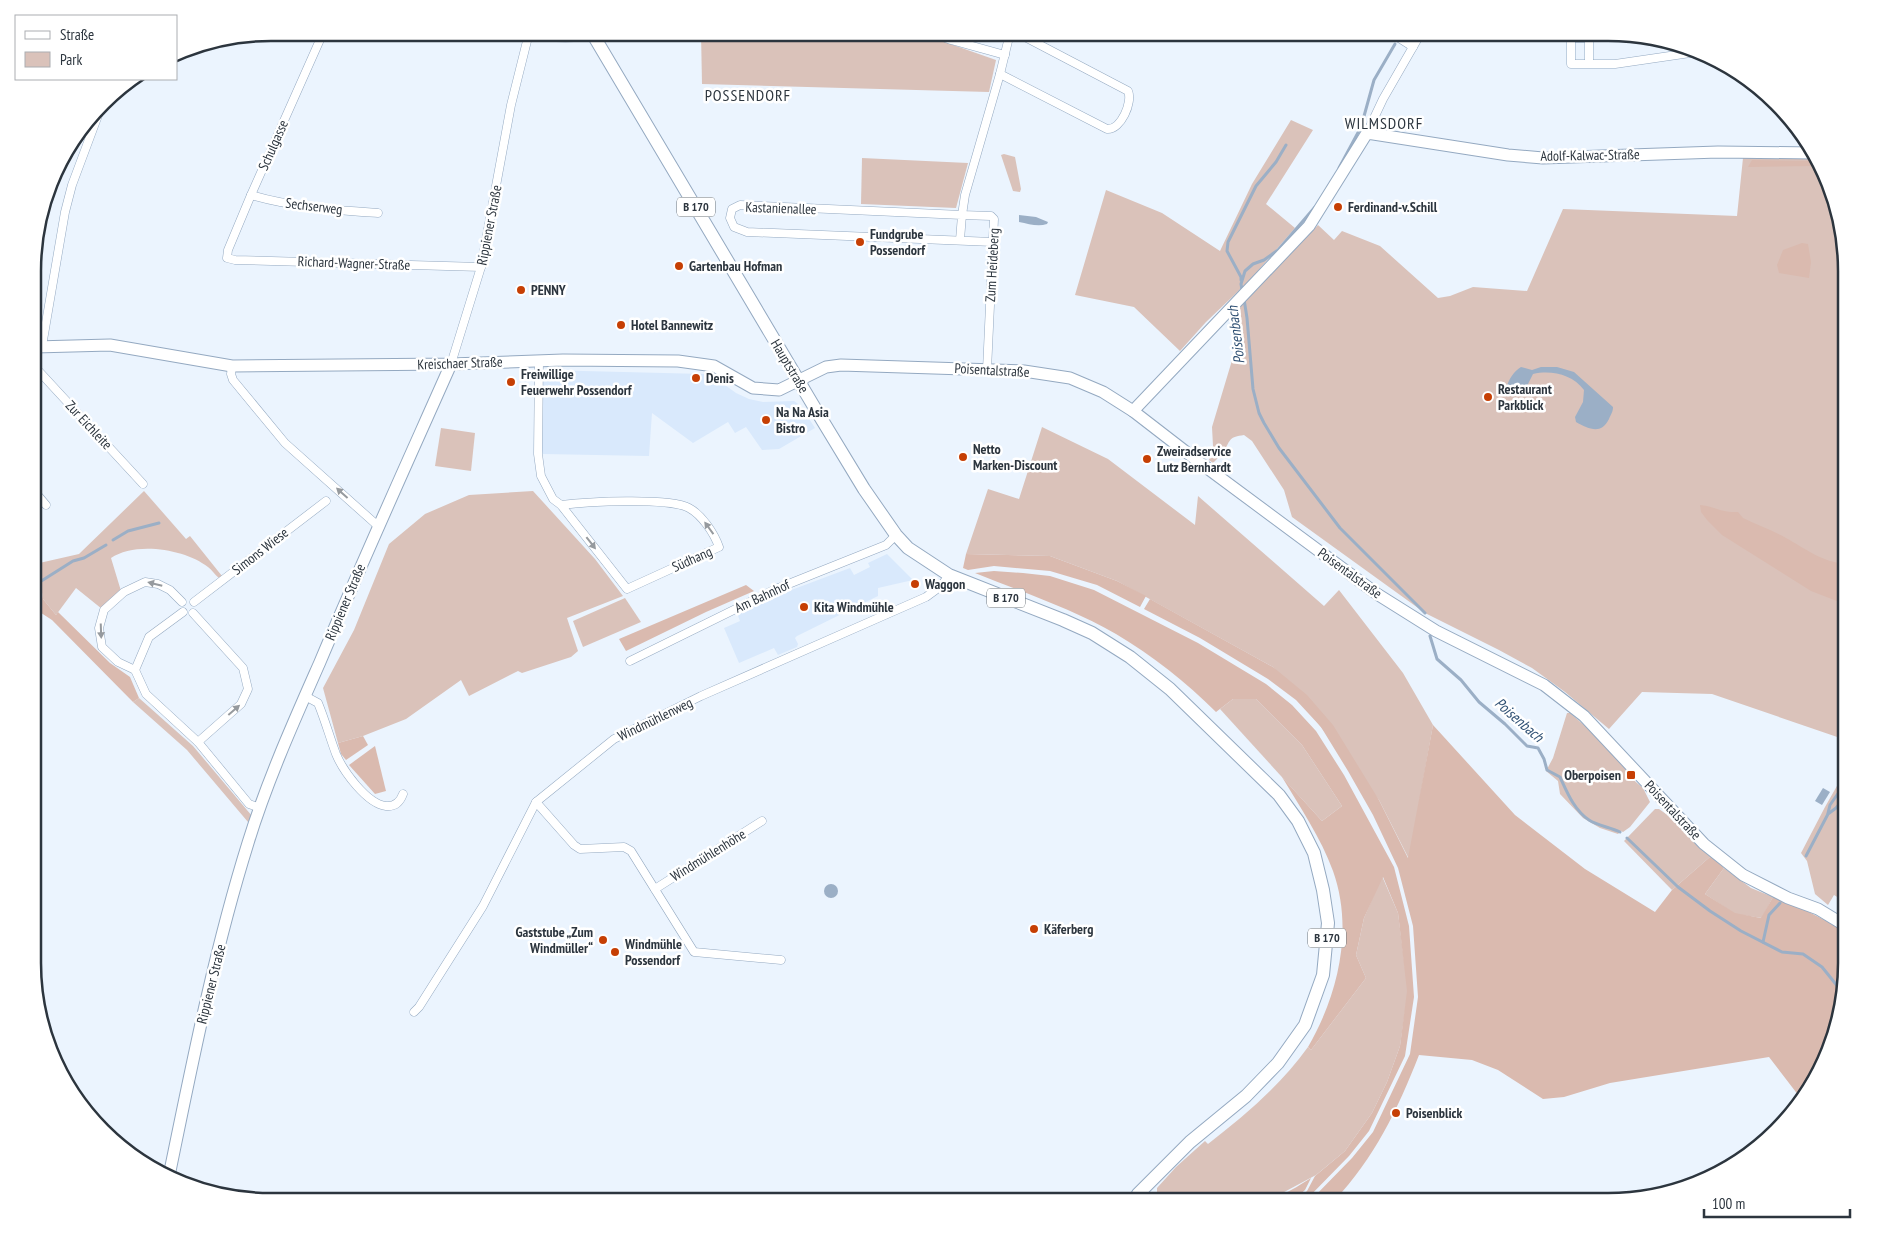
<svg xmlns="http://www.w3.org/2000/svg" width="1879" height="1234" font-family="'PT Sans Narrow',sans-serif">
  <style>
    .built { fill: #d9e9fc }
    .green { fill: #dac2ba }
    .forest { fill: #dabaaf }
    .water { fill: #9bafc6 }
    .lines { fill: none; stroke-linecap: round; stroke-linejoin: round }
    .stream { stroke: #9bafc6; stroke-width: 3 }
    .street-casing { stroke: #94a9c1; stroke-width: 9 }
    .secondary-casing { stroke: #94a9c1; stroke-width: 13 }
    .primary-casing { stroke: #94a9c1; stroke-width: 14 }
    .street { stroke: #fff; stroke-width: 8 }
    .secondary { stroke: #fff; stroke-width: 11 }
    .primary { stroke: #fff; stroke-width: 12 }
    .oneway { fill: #969a9e }
    .poi-dot { fill: #c63f04; stroke: #fff; stroke-width: 2 }
    .labels { text-anchor: middle; stroke-width: 5; stroke-linejoin: round; paint-order: stroke }
    .shield { fill: #fff; stroke: #6b7278; stroke-width: 1 }
    .shield-label { font-size: 12px; font-weight: bold; fill: #2c353e }
    .street-label { font-size: 14px; fill: #2c353e; stroke: #fff }
    .poi-label { font-size: 14px; font-weight: bold; fill: #2c353e; stroke: #fff; text-anchor: start }
    .water-label { font-size: 15px; font-style: italic; fill: #305174; stroke: #fff }
    .quarter-label { font-size: 16px; letter-spacing: 1px; fill: #2c353e; stroke: #fff }
    .rim { fill: none; stroke: #2c353e; stroke-width: 2.5 }
  </style>
  <rect width="100%" height="100%" fill="#ebf4fe"/>
  <g class="built">
    <polygon points="543,370 704,374 714,377 736,393 749,399 763,402 794,401 801,406 815,428 779,449 762,450 746,427 735,433 728,422 693,443 652,413 649,456 543,454 541,446"/>
    <polygon points="887,554 913,580 878,588 878,596 797,636 795,638 798,644 797,647 778,655 774,648 739,663 724,628 740,621 737,613 770,598 850,568 854,575 870,567 868,563"/>
  </g>
  <g class="green">
    <polygon points="701,33 919,33 996,60 989,92 702,84"/>
    <polygon points="1291,120 1313,130 1266,204 1295,228 1250,280 1206,322 1180,351 1134,307 1075,295 1106,190 1162,213 1220,251 1252,184"/>
    <polygon points="1004,154 1015,157 1021,189 1020,192 1013,191 1001,155"/>
    <path d="M1816 157 1846 256V740L1712 694 1642 692 1609 729 1565 692 1532 668 1499 650 1425 613 1292 517 1284 490 1252 441 1244 435C1229 437 1231 439 1224 451 1221 455 1217 459 1213 463L1209 460 1213 446 1212 427 1242 327 1236 311 1281 263 1318 225 1334 240 1342 231 1380 246 1438 298 1450 296 1473 287 1527 291 1563 209 1737 216 1743 158Z"/>
    <polygon points="862,158 968,163 956,208 861,204"/>
    <polygon points="1042,427 1108,459 1195,525 1198,496 1324,606 1339,590 1403,673 1433,725 1409,859 1379,800 1273,667 1117,581 1050,556 966,554 988,489 1019,499"/>
    <polygon points="441,428 475,433 471,471 435,466"/>
    <path d="M144 491 186 539 190 536 222 576 219 578C215 575 212 570 208 567 186 549 135 541 111 558L121 591 102 609 76 588 56 615 43 599 39 572 35 564 79 554Z"/>
    <polygon points="533,491 595,559 623,596 567,618 578,651 571,657 522,673 518,671 469,696 461,680 406,719 363,736 338,743 323,688 354,630 389,544 425,514 469,495"/>
    <polygon points="625,598 641,622 583,647 573,621"/>
    <polygon points="139,698 193,746 252,816 248,822 187,750 133,702"/>
    <polygon points="1233,699 1256,699 1302,745 1342,806 1322,821 1220,709"/>
    <polygon points="1567,713 1570,713 1592,732 1626,767 1630,777 1643,788 1650,802 1630,827 1623,832 1621,831 1618,834 1600,828 1583,818 1560,794 1558,781 1546,771 1553,758"/>
    <polygon points="1846,770 1846,898 1844,897 1842,900 1834,895 1828,905 1815,894 1807,861 1801,853 1825,807"/>
    <polygon points="1655,809 1659,809 1666,814 1711,856 1672,890 1624,841"/>
    <polygon points="1724,868 1751,888 1773,897 1762,918 1735,914 1705,894"/>
    <path d="M1382 876 1398 913 1408 991 1400 1046 1387 1082 1372 1113 1345 1151 1316 1175 1273 1198 1262 1197 1255 1192 1253 1201H1157V1188L1176 1167 1205 1141 1208 1144C1244 1116 1281 1085 1308 1047L1311 1050 1366 978 1356 955 1364 918Z"/>
  </g>
  <g class="forest">
    <polygon points="1752,160 1817,161 1819,168 1815,166 1748,167"/>
    <polygon points="1802,243 1808,244 1811,262 1809,278 1779,273 1777,265 1783,250"/>
    <path d="M1700 505C1714 506 1721 513 1738 512L1743 518C1757 525 1772 530 1786 538 1806 549 1822 562 1846 564V603H1842L1811 591 1722 535 1707 520 1701 512Z"/>
    <polygon points="966,554 1050,556 1117,581 1146,596 1140,607 1097,585 1050,571 994,566 968,570 963,568"/>
    <polygon points="35,566 39,572 43,599 56,615 58,612 110,663 130,677 139,698 133,702 52,620 35,609"/>
    <path d="M994 571 1023 573 1050 576 1094 590 1198 643 1266 684 1292 705 1316 731 1344 775 1394 867 1409 926 1414 997 1405 1056 1369 1131 1349 1156 1305 1201H1296L1307 1191 1315 1176 1345 1151 1372 1113 1387 1082 1400 1046 1407 991 1398 913 1383 877 1364 918 1356 955 1366 978 1311 1050 1308 1047C1338 995 1354 930 1333 871 1321 838 1300 807 1282 777L1322 821 1342 806 1302 745 1256 699H1233L1216 712C1186 682 1153 656 1116 634 1073 609 1022 592 975 573Z"/>
    <polygon points="746,585 754,591 706,612 626,651 619,639"/>
    <path d="M1150 599 1273 667 1307 695 1333 725 1379 800 1408 858 1433 725 1515 815 1585 869 1655 912 1672 890 1711 856 1724 868 1705 894 1735 913 1761 918 1773 897 1807 911 1838 927 1846 944V978L1834 1039 1806 1095 1802 1100 1769 1057 1610 1083 1564 1097 1543 1099 1498 1070 1472 1060 1419 1055C1397 1111 1375 1157 1334 1201H1310L1352 1158 1373 1132 1410 1054 1418 997 1413 926 1398 868 1373 815 1348 771 1321 727 1296 700 1268 679 1200 638 1144 609Z"/>
    <polygon points="363,736 368,745 346,760 341,754 338,743"/>
    <polygon points="375,746 386,791 375,794 349,765"/>
    <path d="M1311 1178 1305 1190 1292 1201H1253L1255 1192C1274 1205 1294 1188 1311 1178Z"/>
  </g>
  <g class="water">
    <path d="M1019 215 1036 217 1048 222 1047 224C1038 227 1029 224 1019 222Z"/>
    <path d="M1521 367 1532 370 1541 367H1557L1574 372 1613 407C1613 412 1611 414 1609 419 1601 435 1589 429 1576 422L1575 417 1583 402 1584 390C1572 374 1551 370 1533 374L1524 392 1516 393 1509 391 1507 386C1509 379 1514 371 1521 367Z"/>
    <polygon points="1823,788 1830,792 1822,805 1815,801"/>
    <circle cx="831" cy="891" r="7"/>
  </g>
  <g class="lines">
    <g class="stream">
      <polyline points="1339,168 1361,127 1374,80 1395,44"/>
      <polyline points="1241,280 1241,277 1227,251 1228,242 1256,186 1276,162 1286,145"/>
      <polyline points="1242,290 1241,284 1245,271 1253,264 1264,260 1278,250 1315,207"/>
      <polyline points="1244,299 1247,318 1253,389 1259,413 1264,423 1279,448 1340,528 1425,613"/>
      <polyline points="113,540 128,531 159,523"/>
      <polyline points="35,585 73,561 84,558 106,545"/>
      <path d="M1430 636 1437 659 1461 680 1479 702 1505 724 1527 746 1538 748 1544 759 1547 770 1560 777C1567 792 1574 810 1589 820 1598 826 1610 827 1620 832"/>
      <polyline points="1828,813 1830,805 1846,782"/>
      <polyline points="1627,838 1678,887 1710,911 1741,931 1782,952 1803,954 1822,967 1843,993"/>
      <polyline points="1806,856 1828,814 1836,808 1846,796"/>
      <polyline points="1763,942 1769,915 1780,903"/>
    </g>
    <defs>
      <g id="street">
        <polyline points="323,33 251,195 228,250 227,258 235,260 481,267"/>
        <path d="M494 33C523 34 551 40 581 37"/>
        <polyline points="932,33 951,40 1005,55"/>
        <polyline points="1391,33 1413,47"/>
        <polyline points="1589,64 1589,41 1586,38 1573,38 1571,41 1571,64 1615,64 1697,52"/>
        <path d="M1000 74 1107 129C1121 130 1133 102 1128 91L1023 36 1010 33"/>
        <polyline points="1367,133 1383,99 1421,33"/>
        <path d="M251 195C291 207 336 210 378 213"/>
        <polyline points="960,240 962,215 740,205 732,209 730,218 734,227 747,232 993,242"/>
        <polyline points="42,346 65,212 72,185 100,110"/>
        <path d="M539 360 538 454 541 476 553 499 561 505 627 589 719 547C714 533 702 515 689 508 669 497 585 502 561 505"/>
        <polyline points="451,364 481,267 511,105 529,33"/>
        <polyline points="232,366 231,374 233,380 285,443 378,526"/>
        <polyline points="35,367 143,484"/>
        <polyline points="987,370 994,219 991,216 962,215 965,195 1000,74 1010,33"/>
        <polyline points="35,492 46,505"/>
        <polyline points="182,602 170,590 158,584 145,582 124,592 104,610 99,628 102,647 118,662 135,670 146,694 198,742 249,804 260,808"/>
        <polyline points="194,602 326,501"/>
        <polyline points="193,613 243,668 248,689 241,704 198,742"/>
        <polyline points="630,661 776,589 886,545 896,535"/>
        <polyline points="135,670 149,637 183,612"/>
        <path d="M305 696 318 703C325 720 330 738 336 754 343 771 367 804 386 806 395 807 400 802 403 794"/>
        <polyline points="536,802 574,845 580,849 624,847 631,851 694,952 781,960"/>
        <polyline points="655,889 762,821"/>
        <polyline points="414,1012 419,1007 483,906 536,802 614,739 701,696 926,597 941,586 949,575"/>
      </g>
      <g id="secondary">
        <polyline points="35,347 110,345 232,366 451,364 563,360 678,361 714,366 753,388 779,390 826,367 841,365 1024,371 1070,378 1103,392 1133,411 1199,462 1377,594 1436,631 1544,685 1584,716 1704,844 1743,875 1788,898 1818,909 1846,926"/>
        <polyline points="1133,411 1309,226 1367,133 1508,155 1543,158 1718,152 1815,153"/>
        <path d="M169 1176C192 1064 214 952 248 843 267 781 294 721 320 662 362 562 407 463 451 364"/>
      </g>
      <polyline id="primary" points="592,33 813,405 864,489 896,535 908,548 949,575 1063,620 1092,633 1130,657 1170,689 1279,795 1298,821 1314,853 1323,890 1328,923 1323,975 1305,1025 1278,1063 1246,1096 1190,1142 1138,1194 1134,1201"/>
    </defs>
    <use href="#street" class="street-casing"/>
    <use href="#secondary" class="secondary-casing"/>
    <use href="#primary" class="primary-casing"/>
    <use href="#street" class="street"/>
    <use href="#secondary" class="secondary"/>
    <use href="#primary" class="primary"/>
  </g>
  <defs><path id="oneway-solid" d="M-6-.8H1V-3.2L6.5 0L1 3.2V.8H-6Z" transform="scale(1.25)"/></defs>
  <g class="oneway">
    <use href="#oneway-solid" transform="translate(342 493) rotate(-138)"/>
    <use href="#oneway-solid" transform="translate(709 528) rotate(-126)"/>
    <use href="#oneway-solid" transform="translate(591 543) rotate(52)"/>
    <use href="#oneway-solid" transform="translate(155 584) rotate(-166)"/>
    <use href="#oneway-solid" transform="translate(101 631) rotate(88)"/>
    <use href="#oneway-solid" transform="translate(234 710) rotate(-41)"/>
  </g>
  <g class="poi-dot">
    <circle cx="1338" cy="207" r="5"/>
    <circle cx="860" cy="242" r="5"/>
    <circle cx="679" cy="266" r="5"/>
    <circle cx="521" cy="290" r="5"/>
    <circle cx="621" cy="325" r="5"/>
    <circle cx="696" cy="378" r="5"/>
    <circle cx="511" cy="382" r="5"/>
    <circle cx="1488" cy="397" r="5"/>
    <circle cx="766" cy="420" r="5"/>
    <circle cx="963" cy="457" r="5"/>
    <circle cx="1147" cy="459" r="5"/>
    <circle cx="915" cy="584" r="5"/>
    <circle cx="804" cy="607" r="5"/>
    <rect x="1626" y="770" width="10" height="10" rx="2.5"/>
    <circle cx="1034" cy="929" r="5"/>
    <circle cx="603" cy="940" r="5"/>
    <circle cx="615" cy="952" r="5"/>
    <circle cx="1396" cy="1113" r="5"/>
  </g>
  <g class="labels">
    <g class="shield">
      <rect x="677" y="197.5" width="38" height="19" rx="4"/>
      <rect x="987" y="588.5" width="38" height="19" rx="4"/>
      <rect x="1308" y="928.5" width="38" height="19" rx="4"/>
    </g>
    <g class="shield-label">
      <text x="696" y="211">B 170</text>
      <text x="1006" y="602">B 170</text>
      <text x="1327" y="942">B 170</text>
    </g>
    <g class="street-label">
      <text transform="translate(273 145) rotate(-66)" y="5">Schulgasse</text>
      <text transform="translate(1590 155) rotate(-1)" y="5">Adolf-Kalwac-Straße</text>
      <text transform="translate(314 206) rotate(7)" y="5">Sechserweg</text>
      <text transform="translate(781 208) rotate(2)" y="5">Kastanienallee</text>
      <text transform="translate(489 225) rotate(-79)" y="5">Rippiener Straße</text>
      <text transform="translate(354 263) rotate(2)" y="5">Richard-Wagner-Straße</text>
      <text transform="translate(992 265) rotate(-87)" y="5">Zum Heideberg</text>
      <text transform="translate(460 363) rotate(-2)" y="5">Kreischaer Straße</text>
      <text transform="translate(790 366) rotate(59)" y="5">Hauptstraße</text>
      <text transform="translate(992 370) rotate(3)" y="5">Poisentalstraße</text>
      <text transform="translate(89 425) rotate(47)" y="5">Zur Eichleite</text>
      <text transform="translate(260 551) rotate(-38)" y="5">Simons Wiese</text>
      <text transform="translate(692 559) rotate(-24)" y="5">Südhang</text>
      <text transform="translate(1350 573) rotate(36)" y="5">Poisentalstraße</text>
      <text transform="translate(762 596) rotate(-25)" y="5">Am Bahnhof</text>
      <text transform="translate(345 602) rotate(-67)" y="5">Rippiener Straße</text>
      <text transform="translate(655 719) rotate(-26)" y="5">Windmühlenweg</text>
      <text transform="translate(1673 810) rotate(47)" y="5">Poisentalstraße</text>
      <text transform="translate(708 855) rotate(-32)" y="5">Windmühlenhöhe</text>
      <text transform="translate(211 984) rotate(-76)" y="5">Rippiener Straße</text>
    </g>
    <g class="poi-label">
      <text x="1348" y="212">Ferdinand-v.Schill</text>
      <text x="870" y="239">Fundgrube<tspan x="870" dy="16">Possendorf</tspan></text>
      <text x="689" y="271">Gartenbau Hofman</text>
      <text x="531" y="295">PENNY</text>
      <text x="631" y="330">Hotel Bannewitz</text>
      <text x="521" y="379">Freiwillige<tspan x="521" dy="16">Feuerwehr Possendorf</tspan></text>
      <text x="706" y="383">Denis</text>
      <text x="1498" y="394">Restaurant<tspan x="1498" dy="16">Parkblick</tspan></text>
      <text x="776" y="417">Na Na Asia<tspan x="776" dy="16">Bistro</tspan></text>
      <text x="973" y="454">Netto<tspan x="973" dy="16">Marken-Discount</tspan></text>
      <text x="1157" y="456">Zweiradservice<tspan x="1157" dy="16">Lutz Bernhardt</tspan></text>
      <text x="925" y="589">Waggon</text>
      <text x="814" y="612">Kita Windmühle</text>
      <text x="1621" y="780" text-anchor="end">Oberpoisen</text>
      <text x="1044" y="934">Käferberg</text>
      <text x="593" y="937" text-anchor="end">Gaststube „Zum<tspan x="593" dy="16">Windmüller“</tspan></text>
      <text x="625" y="949">Windmühle<tspan x="625" dy="16">Possendorf</tspan></text>
      <text x="1406" y="1118">Poisenblick</text>
    </g>
    <g class="water-label">
      <text transform="translate(1236 335) rotate(-97)" y="5">Poisenbach</text>
      <text transform="translate(1519 720) rotate(41)" y="5">Poisenbach</text>
    </g>
    <g class="quarter-label">
      <text x="748" y="101">POSSENDORF</text>
      <text x="1384" y="129">WILMSDORF</text>
    </g>
  </g>
  <path d="M0 0H1879V1234H0ZM271 41H1608A230 230 0 0 1 1838 271V963A230 230 0 0 1 1608 1193H271A230 230 0 0 1 41 963V271A230 230 0 0 1 271 41Z" fill="#fff" fill-rule="evenodd"/>
  <path class="rim" d="M271 41H1608A230 230 0 0 1 1838 271V963A230 230 0 0 1 1608 1193H271A230 230 0 0 1 41 963V271A230 230 0 0 1 271 41Z"/>
  <rect x="15" y="15" width="162" height="65" fill="#ffffff" stroke="#abaeb2"/>
  <rect x="25" y="31" width="25" height="8" fill="#ffffff" stroke="#abaeb2"/>
  <text x="60" y="40" font-size="15" fill="#2c353e">Straße</text>
  <rect x="25" y="52" width="25" height="15" fill="#dac2ba" stroke="#abaeb2"/>
  <text x="60" y="65" font-size="15" fill="#2c353e">Park</text>
  <path d="M1704 1209v8h146v-8" fill="none" stroke="#2c353e" stroke-width="2.5"/>
  <text x="1712" y="1209" font-size="15" fill="#2c353e" stroke="#ffffff" stroke-width="4" paint-order="stroke">100 m</text>
</svg>
